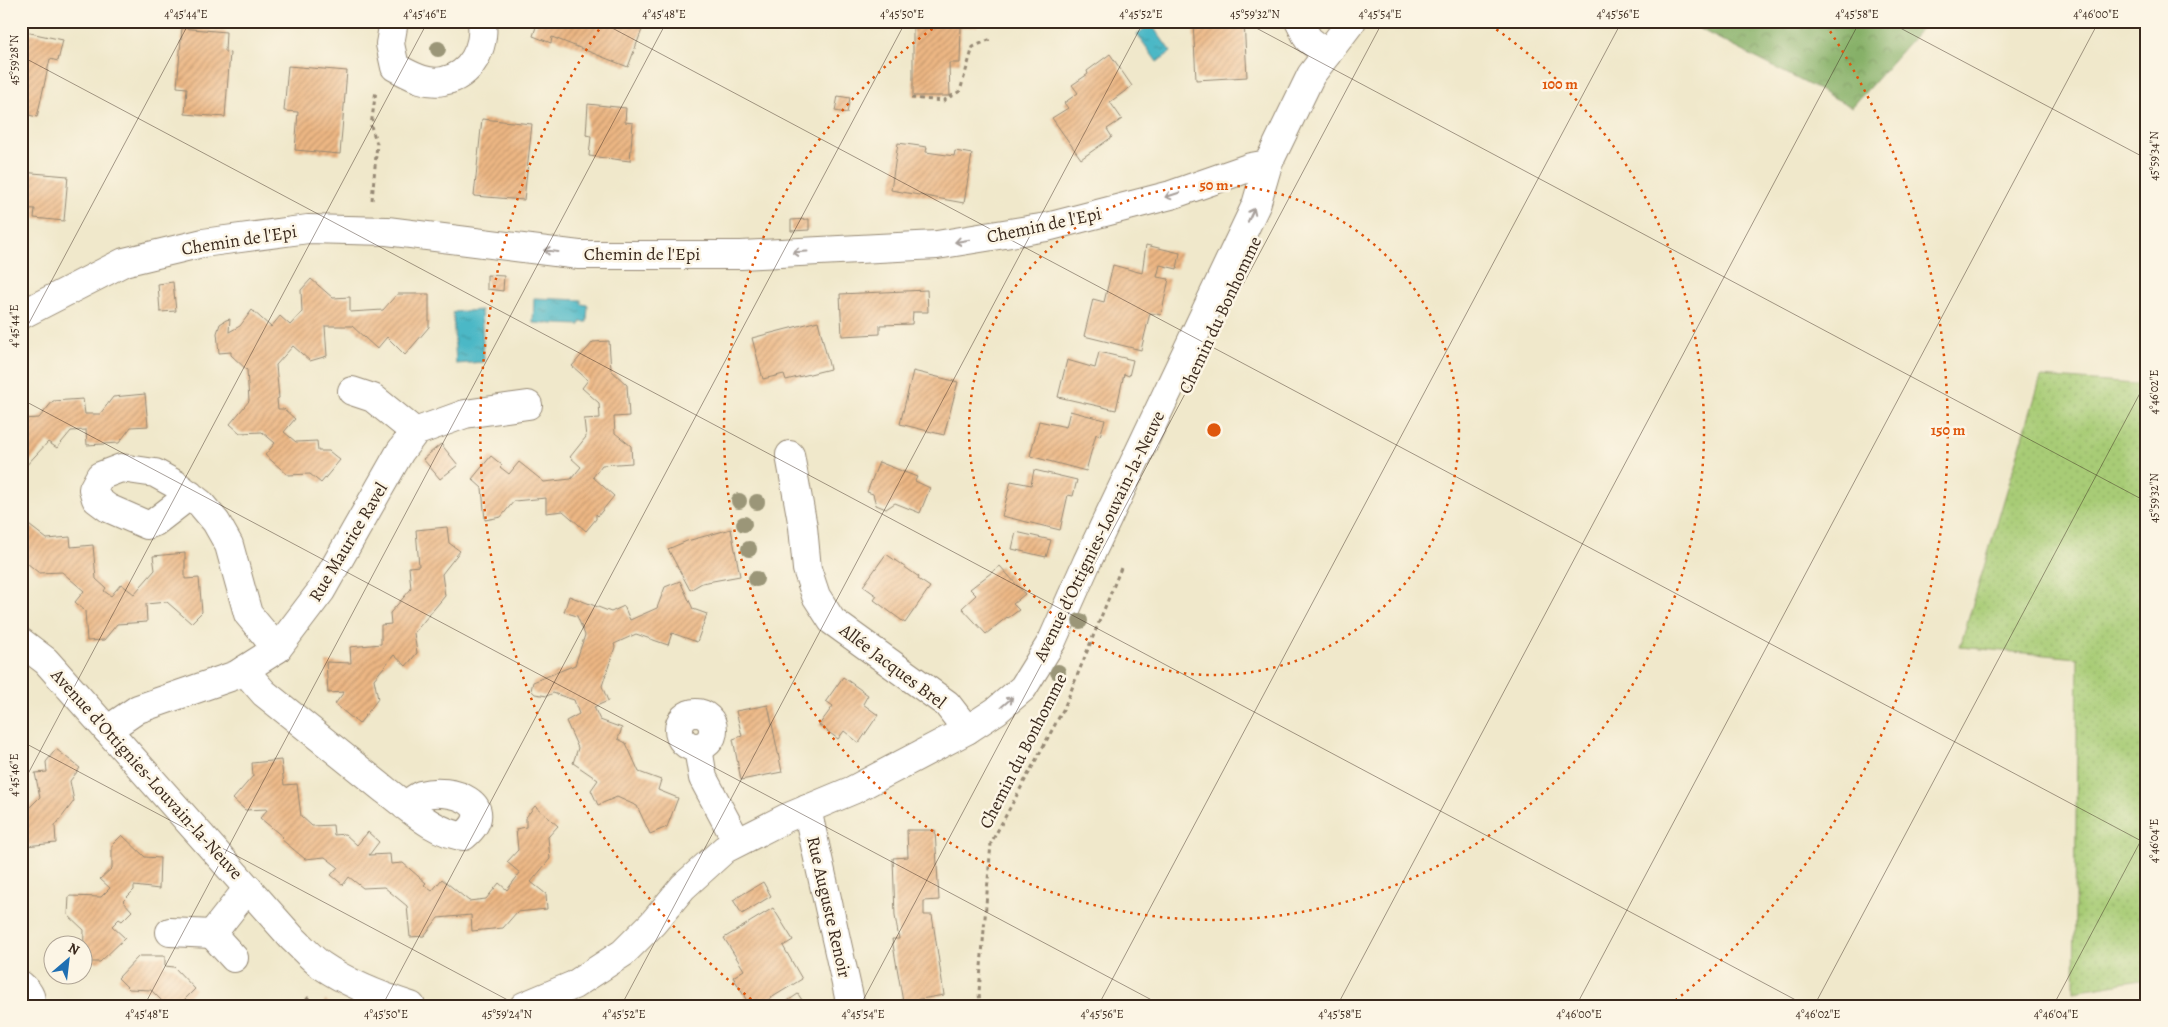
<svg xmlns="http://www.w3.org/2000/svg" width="2168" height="1027" font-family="Alegreya,serif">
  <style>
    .grass { fill: url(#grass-dots); stroke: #727b4a }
    .forest { fill: url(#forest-crowns); stroke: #606d42 }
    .water { fill: url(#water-ripples); stroke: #437172 }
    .building { fill: url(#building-hatch) }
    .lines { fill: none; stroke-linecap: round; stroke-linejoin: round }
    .minor-casing { stroke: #968974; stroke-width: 30 }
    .path { stroke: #968974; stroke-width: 3; stroke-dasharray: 4 4; stroke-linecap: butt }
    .minor { stroke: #fff; stroke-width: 28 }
    .tree { fill: #9b9678 }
    .oneway { stroke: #a79f9a }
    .ticks { fill: none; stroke: #3b2a1e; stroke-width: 1; stroke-opacity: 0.45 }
    .ring { fill: none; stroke: #df570d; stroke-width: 2.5; stroke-dasharray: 2.5 5 }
    .labels { text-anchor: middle; stroke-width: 5; stroke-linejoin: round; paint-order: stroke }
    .street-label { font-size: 18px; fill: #3b2a1e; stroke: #fcf5e5 }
    .centre { fill: #df570d; stroke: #fcf5e5; stroke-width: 2.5 }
    .ring-label { font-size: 15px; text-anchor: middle; font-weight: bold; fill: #df570d; stroke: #fcf5e5; stroke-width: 5; stroke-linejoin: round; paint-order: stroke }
    .neatline { fill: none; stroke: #3b2a1e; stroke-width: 2 }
    .ticks-label { font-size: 12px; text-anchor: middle; fill: #3b2a1e }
  </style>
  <defs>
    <pattern id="grass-dots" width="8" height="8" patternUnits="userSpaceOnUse" patternTransform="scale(1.25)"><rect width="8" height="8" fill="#a8cc76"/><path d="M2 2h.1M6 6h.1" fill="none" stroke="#92af66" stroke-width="1.8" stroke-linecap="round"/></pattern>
    <pattern id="forest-crowns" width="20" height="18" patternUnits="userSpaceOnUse" patternTransform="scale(1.25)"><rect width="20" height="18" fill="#86b067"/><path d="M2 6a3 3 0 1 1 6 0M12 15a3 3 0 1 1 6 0" fill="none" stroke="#6f8f54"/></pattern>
    <pattern id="water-ripples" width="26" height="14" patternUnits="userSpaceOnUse" patternTransform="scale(1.25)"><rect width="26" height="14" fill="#4bb8c6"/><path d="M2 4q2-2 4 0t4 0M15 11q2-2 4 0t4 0" fill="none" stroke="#4096a0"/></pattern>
    <pattern id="building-hatch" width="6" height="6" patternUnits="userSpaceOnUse" patternTransform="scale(1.25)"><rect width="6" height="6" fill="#edb784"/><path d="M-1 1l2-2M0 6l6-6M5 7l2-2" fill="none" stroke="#c1956b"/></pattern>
  </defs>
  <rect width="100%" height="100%" fill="#fcf5e5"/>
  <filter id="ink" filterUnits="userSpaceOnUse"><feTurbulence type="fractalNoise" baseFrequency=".02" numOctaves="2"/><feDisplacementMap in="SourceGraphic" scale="10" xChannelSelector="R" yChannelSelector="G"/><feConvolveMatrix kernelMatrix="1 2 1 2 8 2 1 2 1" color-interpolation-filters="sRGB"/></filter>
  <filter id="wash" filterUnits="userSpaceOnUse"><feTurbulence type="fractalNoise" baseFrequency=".0096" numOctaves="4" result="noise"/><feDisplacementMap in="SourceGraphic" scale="20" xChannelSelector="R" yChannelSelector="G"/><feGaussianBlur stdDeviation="1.12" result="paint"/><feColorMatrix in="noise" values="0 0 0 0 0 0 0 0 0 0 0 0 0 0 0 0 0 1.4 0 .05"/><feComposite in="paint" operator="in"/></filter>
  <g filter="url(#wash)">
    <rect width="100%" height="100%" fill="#f0e8cb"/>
    <polygon class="grass" points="2041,377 2147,385 2147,979 2074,991 2078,658 1960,647"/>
    <polygon class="forest" points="1684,21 1928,21 1852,107"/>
    <g class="water">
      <polygon points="1151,24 1171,52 1157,62 1137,34"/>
      <polygon points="534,298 581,300 581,304 588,305 587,322 580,322 580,325 533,323"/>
      <polygon points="481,310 484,362 456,364 453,312"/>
    </g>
    <g id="blocks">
      <g class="building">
        <polygon points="538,21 628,21 643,27 628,67 552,37 551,43 533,36"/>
        <polygon points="936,21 977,21 977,27 961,27 960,63 949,63 950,96 913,96 913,26 936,26"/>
        <polygon points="1193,21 1244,21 1247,77 1196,80"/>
        <polygon points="182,28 226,32 225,52 230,53 225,117 185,114 187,88 177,87"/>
        <polygon points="21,31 63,40 58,61 50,59 37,117 21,113"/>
        <polygon points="1110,54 1132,86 1110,102 1122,119 1107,129 1112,137 1081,159 1052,118 1068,108 1064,103 1078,93 1072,85 1088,74 1087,71"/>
        <polygon points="288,66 347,71 340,154 295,150 298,112 284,111"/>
        <polygon points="838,96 850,98 847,113 835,111"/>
        <polygon points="588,104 626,108 625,122 633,123 630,161 589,156 591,136 586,135"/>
        <polygon points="482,119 532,124 524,200 474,196"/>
        <polygon points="898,143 927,147 926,152 954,156 955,151 972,154 964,203 891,190"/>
        <polygon points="21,172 68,176 64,221 34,218 35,209 21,208"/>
        <polygon points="809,219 809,230 791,231 791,220"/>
        <polygon points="1146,245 1180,253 1177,269 1160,265 1157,277 1169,279 1161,315 1150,313 1141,350 1084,336 1093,299 1104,302 1113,265 1142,273"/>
        <polygon points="487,275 504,276 503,291 487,289"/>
        <polygon points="311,279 333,298 350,297 350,312 383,310 397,294 429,294 429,327 405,355 387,337 377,349 352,326 325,326 327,356 310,361 293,346 276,365 279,398 277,399 278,409 284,409 295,419 284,432 296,442 317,441 318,451 329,451 340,460 321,483 310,474 288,475 265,455 275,443 262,432 240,433 230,424 249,401 247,370 231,355 231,352 219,353 217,333 220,324 226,320 230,319 229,332 240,326 252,310 271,327 280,316 290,325 302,312 301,290"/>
        <polygon points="173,282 176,311 160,312 158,284"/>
        <polygon points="927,290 928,312 913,312 912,324 880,325 880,334 842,336 840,294"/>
        <polygon points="818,321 830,369 786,380 784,374 763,379 752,338"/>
        <polygon points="609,341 611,370 627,385 629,416 614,417 615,433 631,446 632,463 602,465 593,477 614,496 598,516 596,514 596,519 586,531 563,511 546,513 546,498 514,501 501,517 485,520 482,488 472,479 491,456 502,465 500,467 509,474 519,462 544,482 571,479 581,467 570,457 586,437 584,419 600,418 599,403 582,388 588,380 572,366 593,342"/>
        <polygon points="1099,352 1133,360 1129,376 1124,374 1116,410 1058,397 1067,360 1095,368"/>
        <polygon points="913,371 958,382 944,435 900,424"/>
        <polygon points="145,394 148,426 131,427 119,443 87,445 86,430 71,431 57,448 48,442 23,469 21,467 21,419 39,418 53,401 83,399 85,414 100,414 113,397"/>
        <polygon points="1070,411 1105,420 1100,436 1096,434 1086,471 1030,456 1039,421 1066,427"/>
        <polygon points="441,444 458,465 440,479 423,459"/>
        <polygon points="879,462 917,477 915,481 930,488 920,513 895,503 886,509 876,505 873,494 867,492"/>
        <polygon points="1034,470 1077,480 1073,496 1068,495 1060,530 1002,516 1011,481 1031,485"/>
        <polygon points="21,519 47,539 70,537 71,547 93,545 96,579 106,588 104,591 111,596 121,584 134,594 155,570 153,556 185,553 185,579 199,578 202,612 191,623 167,602 146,604 147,622 117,624 104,640 87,641 85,611 75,602 84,591 62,572 39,573 21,558"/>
        <polygon points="447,527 449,543 460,551 442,574 445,596 414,633 417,653 406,666 394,655 374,679 378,699 359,724 335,704 344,692 328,693 326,662 351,663 350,647 381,644 381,625 391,624 390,613 411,589 409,567 419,566 416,530"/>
        <polygon points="731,529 740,576 702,583 690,590 668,549 687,541"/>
        <polygon points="1016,532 1051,540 1046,557 1012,549"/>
        <polygon points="886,554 919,577 918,579 930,587 905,623 874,600 877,596 863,586"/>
        <polygon points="1000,566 1025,594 1013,604 1019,610 1008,618 1007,617 986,634 962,608 976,595 970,589"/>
        <polygon points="680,581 693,609 707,614 697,642 672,633 668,645 636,634 614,644 615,647 602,686 608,701 594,707 600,720 622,728 618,739 626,743 639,772 661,780 658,790 678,798 667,827 650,834 637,806 617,797 598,805 591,790 598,780 573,763 578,748 566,721 579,714 574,700 553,693 547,696 535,694 531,690 533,682 575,665 585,635 577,616 564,612 569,596 611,612 624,606 630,620 657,608 665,587"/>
        <polygon points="843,677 868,695 863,704 878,715 859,743 844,731 838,739 819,725 833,706 826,701"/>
        <polygon points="768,705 782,772 741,780 733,739 742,736 736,711"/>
        <polygon points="56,749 80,768 70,781 74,801 55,826 56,843 25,846 21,852 21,816 40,797 35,773 47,772 46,762"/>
        <polygon points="281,760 284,785 297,784 301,816 312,826 333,825 334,835 345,834 357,845 368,832 379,842 369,855 390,854 391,864 403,863 426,883 424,885 432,891 442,879 469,901 486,899 499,883 507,890 520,873 507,862 518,850 516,829 526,827 526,817 535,806 558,826 548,837 550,859 531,882 546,894 547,909 517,912 503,928 472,931 471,915 438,918 424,936 410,937 407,906 384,887 363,888 349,877 343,885 331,875 338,867 325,857 305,859 281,839 283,837 260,818 268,809 245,810 233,799 253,776 252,763"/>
        <polygon points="907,830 935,830 939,900 924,901 924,915 932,915 944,995 903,1002 892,939 899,939 895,916 893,858 908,857"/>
        <polygon points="122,835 145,857 160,858 159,889 134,886 134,890 123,901 132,911 122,921 119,919 112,926 125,938 100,962 83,962 84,930 68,915 69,896 101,897 110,888 100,879 112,868 112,845"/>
        <polygon points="763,882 771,896 742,914 733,900"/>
        <polygon points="773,908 793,940 783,946 802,979 758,1006 750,1006 733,977 744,970 724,938"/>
        <polygon points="139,956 165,956 165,966 174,967 195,989 184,1000 189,1006 167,1006 151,990 129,989 118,978"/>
        <polygon points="798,994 806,1006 780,1006"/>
        <polygon points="325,1001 337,1006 323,1006"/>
      </g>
    </g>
  </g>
  <g filter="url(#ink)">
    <use href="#blocks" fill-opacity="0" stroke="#968974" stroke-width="1"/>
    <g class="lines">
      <defs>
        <g id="minor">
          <path d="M394 21 390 44 395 67C409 74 426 85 443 81 472 76 485 47 482 21"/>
          <polyline points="1299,21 1308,39 1327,54"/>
          <polyline points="21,315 124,262 203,243 308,229 387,231 579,255 741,255 937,245 1047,227 1171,195 1251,167 1268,164"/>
          <polyline points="352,391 373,398 415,432"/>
          <polyline points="790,455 803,527 807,569 816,596 832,621 947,704 967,730"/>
          <polyline points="190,495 155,522 147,525 108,508 96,499 93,489 100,476 121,468 155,473 175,484 200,503 216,522 229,545 248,614 277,649"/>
          <path d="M21 642 46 661 292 938C302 947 311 958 321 965 349 984 379 996 411 1006"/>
          <path d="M244 670 264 693 385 790C408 807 435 834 464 836 501 805 452 786 421 795 416 797 410 802 405 806"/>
          <circle cx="696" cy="730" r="17"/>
          <polyline points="107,730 138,709 236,675 277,649 321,591 400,452 415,432 465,414 528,405"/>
          <polyline points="698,748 703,778 737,842"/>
          <polyline points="807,809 851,1006"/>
          <polyline points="170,932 212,934 248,888"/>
          <polyline points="212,934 234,958"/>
          <path d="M21 985C27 990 33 997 30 1006"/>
          <polyline points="524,1006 574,985 623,953 653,923 683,887 725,849 786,818 853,790 967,730 996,711 1023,688 1052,641 1087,562 1256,205 1268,164 1311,75 1352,21"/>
        </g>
      </defs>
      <use href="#minor" class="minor-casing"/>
      <g class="path">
        <polyline points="911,98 943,101 960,91 973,47 993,38"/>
        <polyline points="372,200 377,144 371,126 376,90"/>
        <polyline points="301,1006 311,995"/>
        <polyline points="980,1006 979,992 991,843 1064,708 1121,568"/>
      </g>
      <use href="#minor" class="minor"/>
    </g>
    <g class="tree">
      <circle cx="438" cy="49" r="8"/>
      <circle cx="739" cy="501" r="8"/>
      <circle cx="757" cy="502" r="8"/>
      <circle cx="744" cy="524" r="8"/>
      <circle cx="749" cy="549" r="8"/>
      <circle cx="756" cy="579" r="8"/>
      <circle cx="1080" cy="621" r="8"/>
      <circle cx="1058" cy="672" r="8"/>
    </g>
    <defs><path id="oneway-shaft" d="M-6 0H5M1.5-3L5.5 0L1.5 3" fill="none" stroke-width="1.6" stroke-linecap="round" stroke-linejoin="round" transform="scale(1.25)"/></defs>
    <g class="oneway">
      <use href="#oneway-shaft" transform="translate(1172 195) rotate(162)"/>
      <use href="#oneway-shaft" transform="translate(1251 215) rotate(-65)"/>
      <use href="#oneway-shaft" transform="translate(962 241) rotate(171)"/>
      <use href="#oneway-shaft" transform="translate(551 251) rotate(-173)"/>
      <use href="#oneway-shaft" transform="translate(800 252) rotate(177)"/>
      <use href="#oneway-shaft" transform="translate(1007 702) rotate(-41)"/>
    </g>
  </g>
  <path class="ticks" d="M599 21 2147 844M1243 21 2147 502M1887 21 2147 159M21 56 1807 1006M21 338 190 21M21 399 1163 1006M21 741 519 1006M21 787 428 21M144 1006 667 21M382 1006 906 21M621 1006 1144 21M860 1006 1383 21M1098 1006 1622 21M1337 1006 1860 21M1576 1006 2099 21M1814 1006 2147 380M2053 1006 2147 829"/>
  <g class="ring">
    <circle cx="1214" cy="430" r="245"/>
    <path d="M1484 21A490 490 0 1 1 944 21"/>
    <path d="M757 1004A734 734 0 0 1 602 25M1826 25A734 734 0 0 1 1671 1004"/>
  </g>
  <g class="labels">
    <g class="street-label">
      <text transform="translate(1044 225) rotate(-12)" y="6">Chemin de l'Epi</text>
      <text transform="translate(239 240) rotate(-9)" y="6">Chemin de l'Epi</text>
      <text x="642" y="260">Chemin de l'Epi</text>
      <text transform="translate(1220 315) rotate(-65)" y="6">Chemin du Bonhomme</text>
      <text transform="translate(1099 536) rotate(-64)" y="6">Avenue d'Ottignies-Louvain-la-Neuve</text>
      <text transform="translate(348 542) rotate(-59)" y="6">Rue Maurice Ravel</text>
      <text transform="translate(893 666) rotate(37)" y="6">Allée Jacques Brel</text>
      <text transform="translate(1023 751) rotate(-63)" y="6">Chemin du Bonhomme</text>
      <text transform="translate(147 774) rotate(48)" y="6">Avenue d'Ottignies-Louvain-la-Neuve</text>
      <text transform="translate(829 907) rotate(77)" y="6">Rue Auguste Renoir</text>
    </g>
  </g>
  <circle cx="1214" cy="430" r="8" class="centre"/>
  <g class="ring-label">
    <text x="1560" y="89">100 m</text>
    <text x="1214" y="190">50 m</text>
    <text x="1948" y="435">150 m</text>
  </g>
  <rect width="2168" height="1027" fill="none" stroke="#fcf5e5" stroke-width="55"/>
  <g transform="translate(68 960) rotate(28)"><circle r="24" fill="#fcf5e5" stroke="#afa495"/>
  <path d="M0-4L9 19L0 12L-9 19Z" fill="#1f6fb2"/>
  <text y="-8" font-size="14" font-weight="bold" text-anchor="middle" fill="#3b2a1e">N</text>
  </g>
  <rect x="28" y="28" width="2112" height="972" class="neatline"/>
  <g class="ticks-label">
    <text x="186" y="18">4°45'44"E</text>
    <text x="425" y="18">4°45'46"E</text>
    <text x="664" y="18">4°45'48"E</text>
    <text x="902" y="18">4°45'50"E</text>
    <text x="1141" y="18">4°45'52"E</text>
    <text x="1255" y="18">45°59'32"N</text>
    <text x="1380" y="18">4°45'54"E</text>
    <text x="1618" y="18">4°45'56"E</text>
    <text x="1857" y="18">4°45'58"E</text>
    <text x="2096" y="18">4°46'00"E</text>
    <text transform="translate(14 60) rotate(-90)" y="4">45°59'28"N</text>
    <text transform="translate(2154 156) rotate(-90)" y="4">45°59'34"N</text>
    <text transform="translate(14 326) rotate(-90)" y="4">4°45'44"E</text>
    <text transform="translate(2154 392) rotate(-90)" y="4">4°46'02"E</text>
    <text transform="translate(2154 498) rotate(-90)" y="4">45°59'32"N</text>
    <text transform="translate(14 775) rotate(-90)" y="4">4°45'46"E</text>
    <text transform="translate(2154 841) rotate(-90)" y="4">4°46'04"E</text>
    <text x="147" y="1018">4°45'48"E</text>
    <text x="386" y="1018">4°45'50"E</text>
    <text x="507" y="1018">45°59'24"N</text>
    <text x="624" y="1018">4°45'52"E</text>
    <text x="863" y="1018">4°45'54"E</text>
    <text x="1102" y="1018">4°45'56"E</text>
    <text x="1340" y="1018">4°45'58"E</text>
    <text x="1579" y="1018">4°46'00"E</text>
    <text x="1818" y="1018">4°46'02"E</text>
    <text x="2056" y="1018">4°46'04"E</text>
  </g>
</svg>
